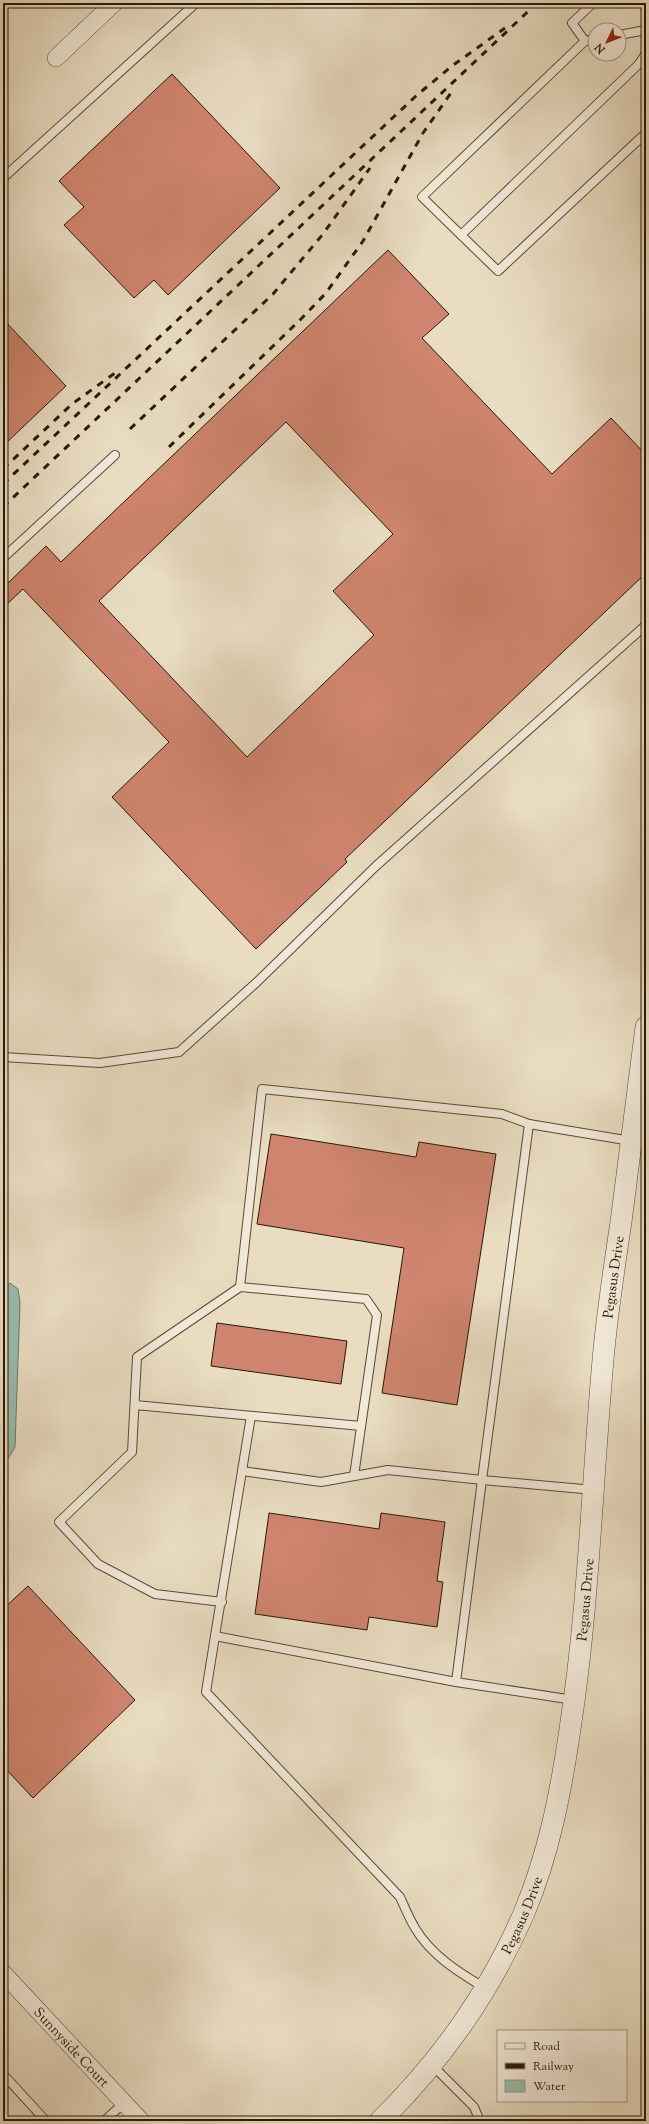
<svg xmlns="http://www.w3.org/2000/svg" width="649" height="2124" font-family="'Sorts Mill Goudy',serif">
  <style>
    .water { fill: #99bcad; stroke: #6c7b6a }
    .building { fill: #cf846f; stroke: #281906; fill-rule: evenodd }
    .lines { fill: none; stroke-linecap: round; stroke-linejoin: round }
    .service-casing { stroke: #584a35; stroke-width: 10 }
    .minor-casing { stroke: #584a35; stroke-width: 18 }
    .tertiary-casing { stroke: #584a35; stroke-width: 22 }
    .service { stroke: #f1e8d7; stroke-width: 8 }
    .minor { stroke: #f1e8d7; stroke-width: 17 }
    .tertiary { stroke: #f1e8d7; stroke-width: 21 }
    .rail { stroke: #281906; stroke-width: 3; stroke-dasharray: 7 7; stroke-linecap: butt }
    .labels { text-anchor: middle; stroke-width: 3; stroke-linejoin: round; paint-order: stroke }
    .street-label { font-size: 14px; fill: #281906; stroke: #f1e8d7 }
  </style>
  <rect width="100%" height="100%" fill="#e9dcc1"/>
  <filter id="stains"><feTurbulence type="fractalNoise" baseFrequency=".005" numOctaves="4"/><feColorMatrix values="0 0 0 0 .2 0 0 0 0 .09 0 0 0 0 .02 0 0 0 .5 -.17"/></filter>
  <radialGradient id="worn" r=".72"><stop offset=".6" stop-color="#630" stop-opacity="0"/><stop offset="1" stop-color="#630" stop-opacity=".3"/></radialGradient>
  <polygon class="water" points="10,1283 18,1289 20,1303 15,1447 6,1462 3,1461 3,1288"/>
  <g class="building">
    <polygon points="172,74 280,188 168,295 154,280 134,298 64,225 84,207 59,181"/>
    <path d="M388 250 449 314 422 338 552 474 611 418 646 455V573L345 859 347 862 256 949 112 797 169 742 23 589 3 608V588L46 546 61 562ZM286 422 393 534 333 591 374 635 247 757 99 601Z"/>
    <polygon points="3,319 66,386 3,446"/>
    <polygon points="271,1134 416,1157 419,1142 496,1154 457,1405 382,1393 404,1248 257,1224"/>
    <polygon points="217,1323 347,1341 341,1384 211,1366"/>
    <polygon points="269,1513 379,1529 381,1513 445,1522 437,1581 443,1582 437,1627 369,1617 367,1630 255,1614"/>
    <polygon points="28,1586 135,1700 33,1798 3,1766 3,1609"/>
  </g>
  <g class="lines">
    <defs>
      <g id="service">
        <polyline points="619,35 646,30"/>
        <polyline points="595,39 585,41 422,197 498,271 646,133"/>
        <polyline points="585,41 572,23 593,3"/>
        <polyline points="3,178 196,3"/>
        <polyline points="461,235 639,64 646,53"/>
        <polyline points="3,558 115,455"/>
        <polyline points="3,1057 100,1063 179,1052 257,982 376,866 646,625"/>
        <polyline points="240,1287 262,1089 502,1114 529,1124"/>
        <polyline points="135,1405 361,1426"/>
        <polyline points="242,1471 321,1482 388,1470 482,1480 456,1682 574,1700"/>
        <polyline points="594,1490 482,1480 529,1124 631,1141"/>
        <polyline points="222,1602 155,1594 98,1564 59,1522 132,1452 137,1357 240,1287 366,1299 377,1315 354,1476"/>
        <polyline points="215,1636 251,1416"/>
        <path d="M456 1682 215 1636 206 1692 400 1897C405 1908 409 1918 415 1928 431 1955 458 1972 485 1988"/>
        <polyline points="432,2065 474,2107 479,2119 477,2121"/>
        <polyline points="3,2074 46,2121"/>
        <polyline points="104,2121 124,2103"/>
      </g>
      <g id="minor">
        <polyline points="56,58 114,3"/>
        <path id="s1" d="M3 1973 141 2121"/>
      </g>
      <g id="tertiary">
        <path id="s2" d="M380 2121C441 2061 490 1992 524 1913 549 1854 561 1791 570 1729 589 1606 592 1483 603 1360 607 1314 614 1268 621 1222 629 1157 638 1092 646 1027"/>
      </g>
    </defs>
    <use href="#service" class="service-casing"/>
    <use href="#minor" class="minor-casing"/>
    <use href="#tertiary" class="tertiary-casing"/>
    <use href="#service" class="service"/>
    <use href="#minor" class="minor"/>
    <use href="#tertiary" class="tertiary"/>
    <g class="rail">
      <polyline points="130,429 273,294 323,234 370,168"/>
      <polyline points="169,447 301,319 326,293 363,241 423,133 453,90"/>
      <polyline points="3,469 72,404 115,373"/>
      <polyline points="3,484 417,95 452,66 505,28"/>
      <polyline points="3,507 537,3"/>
    </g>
  </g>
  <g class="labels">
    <g class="street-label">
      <text dy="5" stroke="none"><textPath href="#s2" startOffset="899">Pegasus Drive</textPath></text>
      <text dy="5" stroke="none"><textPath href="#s2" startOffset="575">Pegasus Drive</textPath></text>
      <text dy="5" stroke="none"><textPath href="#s2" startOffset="252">Pegasus Drive</textPath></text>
      <text dy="5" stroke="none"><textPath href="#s1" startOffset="101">Sunnyside Court</textPath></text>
    </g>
  </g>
  <rect width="649" height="2124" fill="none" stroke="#e9dcc1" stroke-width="16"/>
  <rect x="4" y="4" width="641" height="2116" fill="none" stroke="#281906" stroke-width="2"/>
  <rect x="8" y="8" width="633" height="2108" fill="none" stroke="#281906"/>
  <rect x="497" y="2030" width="130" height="72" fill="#f1e8d7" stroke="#a19583"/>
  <rect x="505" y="2043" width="20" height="6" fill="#f1e8d7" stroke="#a19583"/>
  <text x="533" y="2050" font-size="12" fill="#281906">Road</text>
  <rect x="505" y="2063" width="20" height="6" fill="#281906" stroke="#a19583"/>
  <text x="533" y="2070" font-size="12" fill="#281906">Railway</text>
  <rect x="505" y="2080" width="20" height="12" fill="#99bcad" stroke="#a19583"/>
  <text x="533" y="2090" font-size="12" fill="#281906">Water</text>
  <g transform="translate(607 42) rotate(227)"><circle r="19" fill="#f1e8d7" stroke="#a19583"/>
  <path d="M0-3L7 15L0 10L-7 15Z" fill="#8f2418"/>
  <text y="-6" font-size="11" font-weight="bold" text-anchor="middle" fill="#281906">N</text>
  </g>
  <rect width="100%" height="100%" filter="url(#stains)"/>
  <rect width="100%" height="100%" fill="url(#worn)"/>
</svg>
